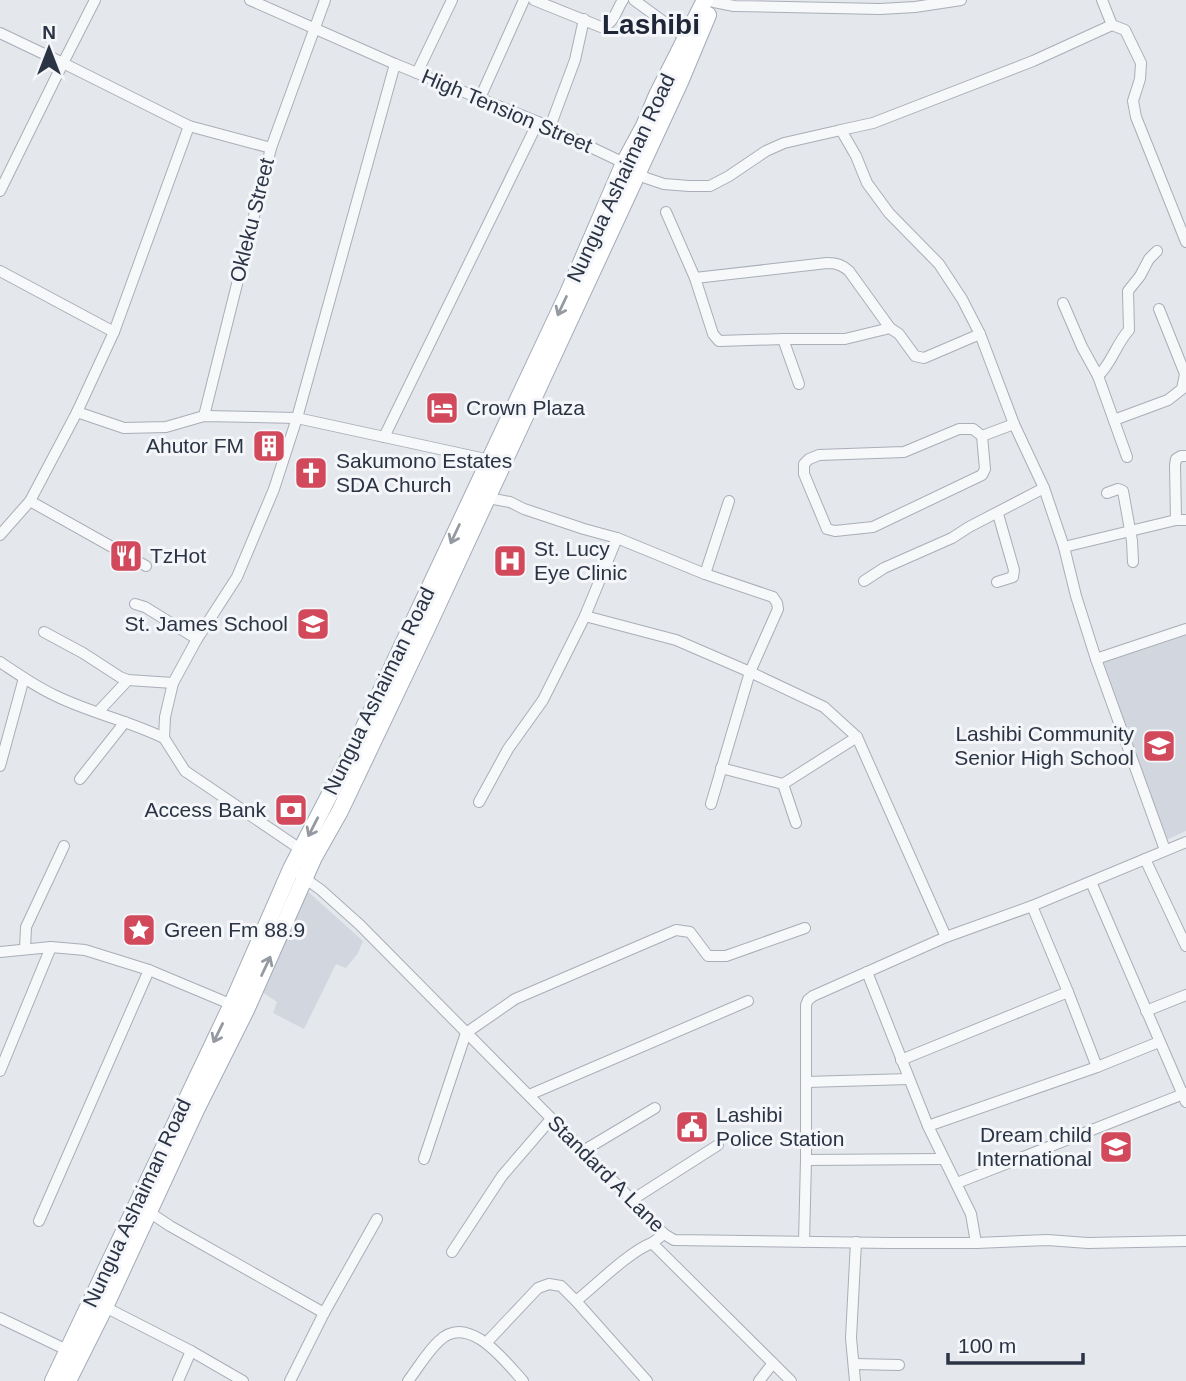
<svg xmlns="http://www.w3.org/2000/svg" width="1186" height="1381" font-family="Arial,sans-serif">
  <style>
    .built { fill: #d2d6de }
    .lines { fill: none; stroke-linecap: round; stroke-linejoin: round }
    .street-casing { stroke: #a9aeb7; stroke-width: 12 }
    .primary-casing { stroke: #a3abb8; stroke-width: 18 }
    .street { stroke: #f7f8fa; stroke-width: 10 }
    .primary { stroke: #fff; stroke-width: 16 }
    .oneway { stroke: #959aa2 }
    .labels { text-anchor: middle; stroke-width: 6; stroke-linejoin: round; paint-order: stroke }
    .street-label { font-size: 21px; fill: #2b3445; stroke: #f4f6f9 }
    .poi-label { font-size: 21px; fill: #2b3445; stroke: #f4f6f9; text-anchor: start }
    .district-label { font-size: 28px; font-weight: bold; fill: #1d2536; stroke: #f4f6f9 }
  </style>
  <rect width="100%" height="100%" fill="#e4e7ec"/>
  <g class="built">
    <polygon points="1186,635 1186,831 1166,840 1103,661"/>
    <polygon points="305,889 363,941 358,953 346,968 336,964 304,1029 273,1013 277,1002 258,989"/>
  </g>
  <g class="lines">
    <defs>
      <g id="street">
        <polyline points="250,0 395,64 538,122 624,163 646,178 664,184 689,186 710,186 729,176 766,151 784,143 841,130"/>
        <path d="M534 0 601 27C614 25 616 10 623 0"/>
        <polyline points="634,0 686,38"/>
        <polyline points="1102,0 1112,25 1033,61 873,123 841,130 856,156 867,183 889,213 939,264 962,299 980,334 1014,424 1044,488 1064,547 1076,596 1096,659 1165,850"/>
        <polyline points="714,2 734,6 880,9 915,7 961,0"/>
        <polyline points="1112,25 1125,30 1141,63 1140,79 1133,101 1136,117 1186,242"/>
        <polyline points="0,33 63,63 0,191"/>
        <polyline points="417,73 452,0"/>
        <polyline points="480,98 524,0"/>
        <polyline points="189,126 271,148"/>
        <polyline points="550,127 575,60 584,19"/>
        <polyline points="666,212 695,278 713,334 719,341 783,339 845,339 890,328 899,334 915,356 924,358 980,334"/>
        <polyline points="0,271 114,332"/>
        <path d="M695 278 827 263C837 263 842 265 849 271L890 328"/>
        <polyline points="1063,303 1082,347 1098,376 1127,457"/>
        <polyline points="783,339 799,384"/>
        <path d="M1098 376C1112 363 1116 344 1129 330L1128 291 1140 276 1149 259 1157 251"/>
        <polyline points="77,412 124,428 166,427 204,416 297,418 490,460"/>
        <polyline points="204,416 271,148 325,0"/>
        <polyline points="1114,420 1168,400 1182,389 1185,374 1159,309"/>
        <polygon points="959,429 973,429 982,436 985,469 982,475 873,527 835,531 827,529 804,474 804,464 809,459 819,455 904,452"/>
        <polyline points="982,436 1014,424"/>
        <polyline points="384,437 538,122"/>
        <polyline points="1107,493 1118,489 1123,491 1132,541 1133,562"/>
        <polyline points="488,498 510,502 524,509 584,529 617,538 585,616 676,640 750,672 824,707 857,737 946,937"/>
        <polyline points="30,501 146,566"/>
        <polyline points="1176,520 1175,465 1176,459 1181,456 1186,456"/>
        <polyline points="0,535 30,501 77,412 114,332 189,126 63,63 95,0"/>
        <polyline points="617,538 705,574 773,597 777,603 778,609 750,672 711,804"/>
        <polyline points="1064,547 1176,520 1186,520"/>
        <polyline points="705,574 729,501"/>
        <polyline points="864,581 884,568 952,538 969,527 1044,488"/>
        <polyline points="997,582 1013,577 1014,570 998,514"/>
        <polyline points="135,604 145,607 197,639"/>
        <polyline points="44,632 83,653 120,677 128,680 173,683"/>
        <polyline points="1096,659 1186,629"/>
        <path d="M0 662C18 674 36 687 56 696 91 713 129 721 164 738"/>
        <polyline points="98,712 128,680"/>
        <polyline points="0,766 24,678"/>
        <polyline points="721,768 783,784 796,823"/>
        <polyline points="80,779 125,722"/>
        <polyline points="783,784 857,737"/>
        <polyline points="479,802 508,749 543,700 585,616"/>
        <polyline points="306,853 185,771 164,738 165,717 173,683 197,639 237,577 274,489 297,418 395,64"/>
        <polyline points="1145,859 1186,946"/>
        <polyline points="299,874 321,890 360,925 632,1200 664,1234 674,1240 890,1243 976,1243 1047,1240 1088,1243 1186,1241"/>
        <polyline points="1091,882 1186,1102"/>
        <polyline points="1032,906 1068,992 1097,1067"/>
        <polyline points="25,949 26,927 64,846"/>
        <polyline points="0,952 51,947 85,950 149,970 235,1006"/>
        <polyline points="867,972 928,1126 971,1214 976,1243"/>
        <polyline points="1146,1011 1186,995"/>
        <polyline points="901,1060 1068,992"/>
        <polyline points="0,1071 51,947"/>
        <polyline points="806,1082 909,1079"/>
        <polyline points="529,1095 748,1001"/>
        <polyline points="928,1126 1097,1067 1159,1042"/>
        <polyline points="583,1151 655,1108"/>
        <polyline points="424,1159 466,1033 515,999 676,930 690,932 708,956 726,956 805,928"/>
        <polyline points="806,1160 943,1159"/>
        <polyline points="957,1183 1186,1093"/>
        <polyline points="632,1200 718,1145"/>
        <polyline points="149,1212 170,1226 324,1313"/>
        <polyline points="39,1221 149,970"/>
        <polyline points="664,1234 652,1243 791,1381"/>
        <polyline points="804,1242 806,1160 806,1005 808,1000 813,996 946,937 1032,906 1186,842"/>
        <polyline points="452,1252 502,1176 551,1119"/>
        <path d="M576 1301C596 1285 630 1251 652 1243"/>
        <polyline points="105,1307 191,1351 243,1381"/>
        <polyline points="0,1318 67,1350"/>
        <polyline points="487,1342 538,1288 549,1284 561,1286 576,1301 647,1381"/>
        <polyline points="854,1364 899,1365"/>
        <polyline points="178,1381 191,1351"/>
        <polyline points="290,1381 324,1313 377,1219"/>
        <path d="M408 1381C418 1368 427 1352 439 1341 468 1312 505 1361 523 1381"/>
        <polyline points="759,1381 773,1363"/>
        <polyline points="855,1381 851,1338 856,1242"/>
      </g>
      <g id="primary">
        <polyline points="53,1381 232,1004 291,869 359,738 387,678 568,293 624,163 644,126 657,95 705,0"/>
        <polyline points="68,1381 105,1307 196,1110 246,1010 314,857 340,811 427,628 680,82 708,15"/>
      </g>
    </defs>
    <use href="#street" class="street-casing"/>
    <use href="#primary" class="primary-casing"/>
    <use href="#street" class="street"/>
    <use href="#primary" class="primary"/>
  </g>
  <defs><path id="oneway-shaft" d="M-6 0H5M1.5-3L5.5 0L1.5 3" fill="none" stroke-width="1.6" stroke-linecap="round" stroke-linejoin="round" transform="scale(1.75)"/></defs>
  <g class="oneway">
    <use href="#oneway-shaft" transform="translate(562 306) rotate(115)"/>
    <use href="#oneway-shaft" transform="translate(455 534) rotate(115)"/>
    <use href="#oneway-shaft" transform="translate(313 827) rotate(117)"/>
    <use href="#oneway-shaft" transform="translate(266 966) rotate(-65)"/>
    <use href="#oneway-shaft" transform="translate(218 1033) rotate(116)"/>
  </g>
  <defs>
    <symbol id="hotel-square" viewBox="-11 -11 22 22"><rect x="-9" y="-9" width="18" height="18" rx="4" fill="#d1495b" stroke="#f4f6f9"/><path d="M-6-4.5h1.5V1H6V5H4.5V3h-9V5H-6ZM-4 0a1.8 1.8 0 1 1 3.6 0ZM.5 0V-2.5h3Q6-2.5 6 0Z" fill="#fff"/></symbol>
    <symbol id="building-square" viewBox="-11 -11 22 22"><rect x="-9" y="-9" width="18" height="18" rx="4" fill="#d1495b" stroke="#f4f6f9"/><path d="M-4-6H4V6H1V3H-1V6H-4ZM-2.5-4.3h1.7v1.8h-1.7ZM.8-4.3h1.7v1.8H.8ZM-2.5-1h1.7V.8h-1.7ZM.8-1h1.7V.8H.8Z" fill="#fff"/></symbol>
    <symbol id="church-square" viewBox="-11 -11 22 22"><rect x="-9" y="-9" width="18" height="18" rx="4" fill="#d1495b" stroke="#f4f6f9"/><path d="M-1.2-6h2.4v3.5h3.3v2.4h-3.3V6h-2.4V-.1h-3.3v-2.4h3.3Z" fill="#fff"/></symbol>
    <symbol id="restaurant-square" viewBox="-11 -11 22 22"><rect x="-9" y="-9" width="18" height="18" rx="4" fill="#d1495b" stroke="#f4f6f9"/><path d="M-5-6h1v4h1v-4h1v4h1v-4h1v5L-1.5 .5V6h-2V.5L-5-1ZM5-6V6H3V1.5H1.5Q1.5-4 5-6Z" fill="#fff"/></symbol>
    <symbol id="hospital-square" viewBox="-11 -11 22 22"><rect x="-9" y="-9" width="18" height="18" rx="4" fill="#d1495b" stroke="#f4f6f9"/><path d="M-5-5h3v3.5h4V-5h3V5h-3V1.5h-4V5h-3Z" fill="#fff"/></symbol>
    <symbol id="school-square" viewBox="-11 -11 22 22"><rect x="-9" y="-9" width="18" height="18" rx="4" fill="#d1495b" stroke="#f4f6f9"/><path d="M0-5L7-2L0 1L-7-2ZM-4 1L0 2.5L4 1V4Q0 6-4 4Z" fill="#fff"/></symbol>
    <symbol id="bank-square" viewBox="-11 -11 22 22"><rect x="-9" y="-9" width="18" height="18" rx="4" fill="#d1495b" stroke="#f4f6f9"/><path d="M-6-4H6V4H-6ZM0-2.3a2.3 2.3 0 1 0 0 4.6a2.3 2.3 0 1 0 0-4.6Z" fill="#fff"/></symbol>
    <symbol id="sight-square" viewBox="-11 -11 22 22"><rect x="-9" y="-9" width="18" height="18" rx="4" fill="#d1495b" stroke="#f4f6f9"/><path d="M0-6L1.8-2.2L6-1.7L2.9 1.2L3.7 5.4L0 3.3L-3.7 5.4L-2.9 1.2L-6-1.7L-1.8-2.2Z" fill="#fff"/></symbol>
    <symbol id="civic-square" viewBox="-11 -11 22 22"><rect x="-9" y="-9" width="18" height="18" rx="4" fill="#d1495b" stroke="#f4f6f9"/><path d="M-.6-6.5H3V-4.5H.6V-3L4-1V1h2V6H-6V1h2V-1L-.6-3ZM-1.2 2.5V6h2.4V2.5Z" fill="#fff"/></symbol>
  </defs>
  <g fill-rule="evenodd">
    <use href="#hotel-square" x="423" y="389" width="38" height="38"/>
    <use href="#building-square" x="250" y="427" width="38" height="38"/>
    <use href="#church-square" x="292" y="454" width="38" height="38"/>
    <use href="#restaurant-square" x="107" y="537" width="38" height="38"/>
    <use href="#hospital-square" x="491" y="542" width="38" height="38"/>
    <use href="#school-square" x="294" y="605" width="38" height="38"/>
    <use href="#school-square" x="1140" y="727" width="38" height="38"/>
    <use href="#bank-square" x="272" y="791" width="38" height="38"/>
    <use href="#sight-square" x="120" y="911" width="38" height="38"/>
    <use href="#civic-square" x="673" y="1108" width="38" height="38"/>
    <use href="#school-square" x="1097" y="1128" width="38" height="38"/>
  </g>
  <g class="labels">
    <g class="street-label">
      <text transform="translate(507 111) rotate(23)" y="7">High Tension Street</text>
      <text transform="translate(621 178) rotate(-65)" y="7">Nungua Ashaiman Road</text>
      <text transform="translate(252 220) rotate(-76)" y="7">Okleku Street</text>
      <text transform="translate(379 691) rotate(-64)" y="7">Nungua Ashaiman Road</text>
      <text transform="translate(606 1174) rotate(45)" y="7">Standard A Lane</text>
      <text transform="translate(137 1203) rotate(-65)" y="7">Nungua Ashaiman Road</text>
    </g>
    <g class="poi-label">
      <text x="466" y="415">Crown Plaza</text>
      <text x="244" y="453" text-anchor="end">Ahutor FM</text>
      <text x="336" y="468">Sakumono Estates<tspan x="336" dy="24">SDA Church</tspan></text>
      <text x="534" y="556">St. Lucy<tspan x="534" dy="24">Eye Clinic</tspan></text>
      <text x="150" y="563">TzHot</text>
      <text x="288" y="631" text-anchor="end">St. James School</text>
      <text x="1134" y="741" text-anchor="end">Lashibi Community<tspan x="1134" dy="24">Senior High School</tspan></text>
      <text x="266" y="817" text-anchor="end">Access Bank</text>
      <text x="164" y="937">Green Fm 88.9</text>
      <text x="716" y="1122">Lashibi<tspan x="716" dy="24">Police Station</tspan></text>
      <text x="1092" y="1142" text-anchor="end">Dream child<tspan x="1092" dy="24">International</tspan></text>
    </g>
    <g class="district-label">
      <text x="651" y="34">Lashibi</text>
    </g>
  </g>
  <g transform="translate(49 49)" stroke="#f4f6f9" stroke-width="5" paint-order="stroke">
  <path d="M0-5L12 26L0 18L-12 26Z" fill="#2b3445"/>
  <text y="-10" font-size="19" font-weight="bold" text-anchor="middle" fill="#2b3445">N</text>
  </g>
  <path d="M948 1353v10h135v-10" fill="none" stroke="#2b3445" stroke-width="3.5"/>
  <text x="958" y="1353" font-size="21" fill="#2b3445" stroke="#f4f6f9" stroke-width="5" paint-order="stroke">100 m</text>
</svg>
